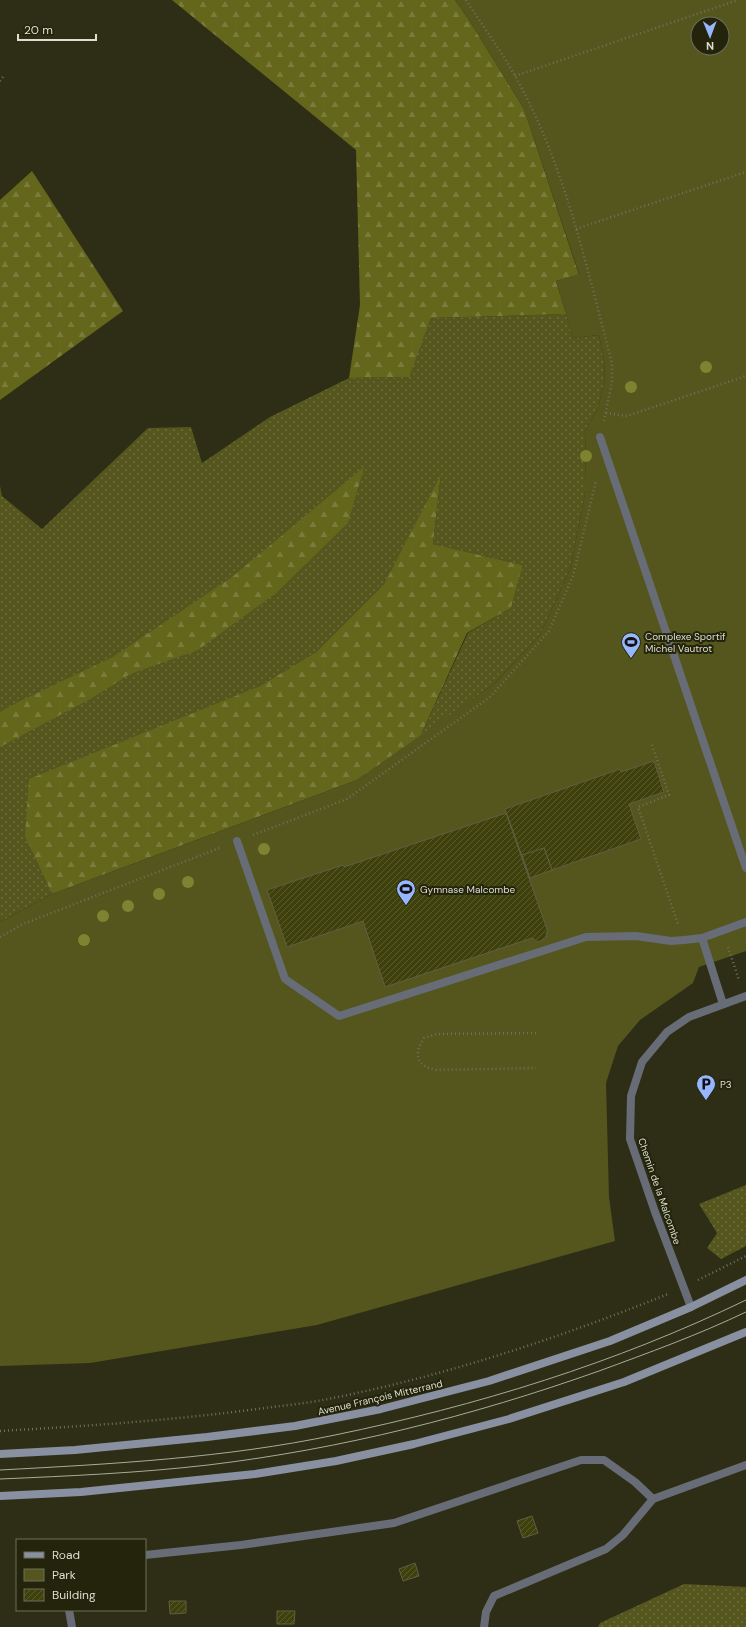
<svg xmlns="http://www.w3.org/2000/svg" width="746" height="1627" font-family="'DM Sans',sans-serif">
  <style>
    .green { fill: url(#green-dots) }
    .forest { fill: url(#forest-firs) }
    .pitch { fill: #54561d; fill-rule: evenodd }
    .building { fill: url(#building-hatch); stroke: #5e5f45 }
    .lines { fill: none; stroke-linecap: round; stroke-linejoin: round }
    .path { stroke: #70715c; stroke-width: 2.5; stroke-dasharray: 1 3; stroke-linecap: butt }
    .service { stroke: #676c77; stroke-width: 8 }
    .minor { stroke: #676c77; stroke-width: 8 }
    .secondary { stroke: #8890a1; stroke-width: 8 }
    .tram { stroke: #a9ab99; stroke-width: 1 }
    .tree { fill: #7f8230 }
    .labels { text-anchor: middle; stroke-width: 4; stroke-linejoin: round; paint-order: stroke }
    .poi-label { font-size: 10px; fill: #dddfd0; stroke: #23240b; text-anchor: start }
    .street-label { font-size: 10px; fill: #dddfd0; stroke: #23240b }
  </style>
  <defs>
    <pattern id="green-dots" width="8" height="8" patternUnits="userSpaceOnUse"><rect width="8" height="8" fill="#54561d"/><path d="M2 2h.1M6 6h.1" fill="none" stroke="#6c6e3d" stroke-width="1.8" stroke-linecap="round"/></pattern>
    <pattern id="forest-firs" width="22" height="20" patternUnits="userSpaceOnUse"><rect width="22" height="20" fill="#64661c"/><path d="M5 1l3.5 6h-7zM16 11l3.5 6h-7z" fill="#7a7b3c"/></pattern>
    <pattern id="building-hatch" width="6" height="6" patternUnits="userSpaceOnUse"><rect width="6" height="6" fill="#3f410d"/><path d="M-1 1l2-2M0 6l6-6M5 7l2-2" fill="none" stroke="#5a5c2f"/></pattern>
  </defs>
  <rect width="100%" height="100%" fill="#2d2e15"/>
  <g class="green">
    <polygon points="566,314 573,338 599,335 604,361 605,378 598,408 585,431 586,489 570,569 540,635 494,684 420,737 468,633 511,608 523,565 433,544 441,475 384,584 316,652 258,687 25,837 52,894 0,922 0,486 2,496 42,529 148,428 191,427 202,463 270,417 349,378 408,377 431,318"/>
    <polygon points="746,1185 746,1246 721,1259 707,1248 717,1233 699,1204"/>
    <polygon points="684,1584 746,1587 746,1627 598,1627 600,1623"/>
  </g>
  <g class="forest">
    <polygon points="172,0 455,0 469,20 524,109 579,275 556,281 566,314 431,318 409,377 349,378 360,305 356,150"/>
    <polygon points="32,171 123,311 0,400 0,200"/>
    <polygon points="364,467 348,523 276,593 198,650 130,674 92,698 0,747 0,712 16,703 113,657 232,577"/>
    <polygon points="441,474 433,544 523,565 511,608 467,633 420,737 357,780 52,894 25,837 29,779 258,687 316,652 384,584"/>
  </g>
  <path class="pitch" d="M455 0H746V951L699 967 693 983 640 1020 618 1046 606 1083 609 1197 615 1241 317 1325 90 1363 0 1366V922L52 894 357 780 494 684 540 635 570 569 586 489 585 431 598 408 605 378 604 361 599 335 573 338 556 281 579 274 524 109 469 20ZM698 24H722V48H698Z"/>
  <g class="building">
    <polygon points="654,761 664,792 629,804 641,839 552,870 544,848 522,856 505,809 620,769 621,772"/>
    <polygon points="506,813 548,932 546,933 547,936 545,939 538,942 532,938 385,987 363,921 287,947 267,890 343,865 344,867"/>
    <polygon points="544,848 552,870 530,878 522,855"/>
    <polygon points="532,1516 538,1533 523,1538 517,1521"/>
    <polygon points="415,1563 419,1576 403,1581 399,1569"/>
    <polygon points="169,1601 186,1601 186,1613 170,1614"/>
    <polygon points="277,1611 295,1611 294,1624 277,1624"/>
  </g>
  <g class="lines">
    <g class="path">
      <path d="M466 0C482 25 501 50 515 76 565 164 586 266 612 363V382L604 421"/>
      <polyline points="515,76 738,0"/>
      <polyline points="0,81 3,77"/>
      <polyline points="576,229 746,172"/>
      <polyline points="606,413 627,416 746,376"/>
      <polyline points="652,745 669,795 638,807 678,924"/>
      <polyline points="253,835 347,799 490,697 549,631 573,576 596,481"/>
      <polyline points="0,937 23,924 222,847"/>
      <polyline points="728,947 739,980"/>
      <path d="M536 1033 437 1034 424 1038C413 1055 416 1066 437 1070L536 1068"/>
      <polyline points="698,1280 746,1256"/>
      <path d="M0 1431C89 1426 176 1420 265 1408 287 1405 310 1403 333 1398 448 1375 559 1338 668 1294"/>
    </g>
    <g class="service">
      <polyline points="600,437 746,868"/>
      <polyline points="237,841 285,979 339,1016 586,937 636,936 671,941 684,940 702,938 746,922"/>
      <polyline points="702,938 723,1004"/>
      <polyline points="145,1555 241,1545 394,1523 581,1460 604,1460 635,1482 653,1499"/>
      <polyline points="69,1610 72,1627"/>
      <polyline points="484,1627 486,1612 494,1596 606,1549 623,1535 653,1499 746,1465"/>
    </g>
    <polyline class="minor" points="691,1307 655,1212 630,1139 631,1096 642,1062 667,1032 689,1017 746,996"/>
    <g class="secondary">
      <polyline points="0,1454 75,1450 207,1437 295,1426 381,1409 489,1381 610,1341 691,1307 746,1280"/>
      <polyline points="0,1496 81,1492 255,1474 336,1461 414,1444 509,1419 624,1382 746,1332"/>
    </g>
    <g class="tram">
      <path d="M0 1470C112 1464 225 1458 335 1435 476 1406 616 1363 746 1300"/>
      <path d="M0 1479C69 1476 139 1473 208 1465 342 1449 472 1416 599 1371 648 1353 698 1335 746 1312"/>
    </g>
  </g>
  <g class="tree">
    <circle cx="706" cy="367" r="6"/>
    <circle cx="631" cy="387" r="6"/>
    <circle cx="586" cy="456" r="6"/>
    <circle cx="264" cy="849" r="6"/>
    <circle cx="188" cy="882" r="6"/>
    <circle cx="159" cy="894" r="6"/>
    <circle cx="128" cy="906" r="6"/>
    <circle cx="103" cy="916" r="6"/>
    <circle cx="84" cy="940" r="6"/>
  </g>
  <defs>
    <symbol id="stadium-pin" viewBox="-11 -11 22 30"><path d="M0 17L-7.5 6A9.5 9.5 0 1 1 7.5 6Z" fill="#97b6fd" stroke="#23240b"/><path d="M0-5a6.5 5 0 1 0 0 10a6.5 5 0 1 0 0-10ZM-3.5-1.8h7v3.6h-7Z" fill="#111"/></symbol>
    <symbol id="parking-pin" viewBox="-11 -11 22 30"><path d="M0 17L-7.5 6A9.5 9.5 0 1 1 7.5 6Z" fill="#97b6fd" stroke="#23240b"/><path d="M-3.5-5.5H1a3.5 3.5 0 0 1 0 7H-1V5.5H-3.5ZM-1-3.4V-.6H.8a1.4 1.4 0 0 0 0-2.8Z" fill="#111"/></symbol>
  </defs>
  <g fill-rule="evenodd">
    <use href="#stadium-pin" x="620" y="631" width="22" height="30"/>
    <use href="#stadium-pin" x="395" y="878" width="22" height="30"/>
    <use href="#parking-pin" x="695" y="1073" width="22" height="30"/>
  </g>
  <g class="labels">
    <g class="poi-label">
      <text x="645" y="640">Complexe Sportif<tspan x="645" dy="12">Michel Vautrot</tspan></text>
      <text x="420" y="893">Gymnase Malcombe</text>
      <text x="720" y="1088">P3</text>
    </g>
    <g class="street-label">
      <text transform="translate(660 1191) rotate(71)" y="4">Chemin de la Malcombe</text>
      <text transform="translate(380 1397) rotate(-13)" y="4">Avenue François Mitterrand</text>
    </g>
  </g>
  <rect x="16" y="1539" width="130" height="72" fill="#23240b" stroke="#6d6f5a"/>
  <rect x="24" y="1552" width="20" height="6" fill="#8890a1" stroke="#6d6f5a"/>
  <text x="52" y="1559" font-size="12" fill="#dddfd0">Road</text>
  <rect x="24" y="1569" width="20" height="12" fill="#54561d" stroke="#6d6f5a"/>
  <text x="52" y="1579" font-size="12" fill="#dddfd0">Park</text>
  <rect x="24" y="1589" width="20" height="12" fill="url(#building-hatch)" stroke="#6d6f5a"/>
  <text x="52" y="1599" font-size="12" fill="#dddfd0">Building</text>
  <g transform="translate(710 36) rotate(179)"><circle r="19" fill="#23240b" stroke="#6d6f5a"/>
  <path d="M0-3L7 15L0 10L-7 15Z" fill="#97b6fd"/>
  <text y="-6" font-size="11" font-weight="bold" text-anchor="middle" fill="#dddfd0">N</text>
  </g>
  <path d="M18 34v6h78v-6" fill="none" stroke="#dddfd0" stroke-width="2"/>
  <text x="24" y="34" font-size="12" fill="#dddfd0" stroke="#23240b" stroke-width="3" paint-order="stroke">20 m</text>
</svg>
